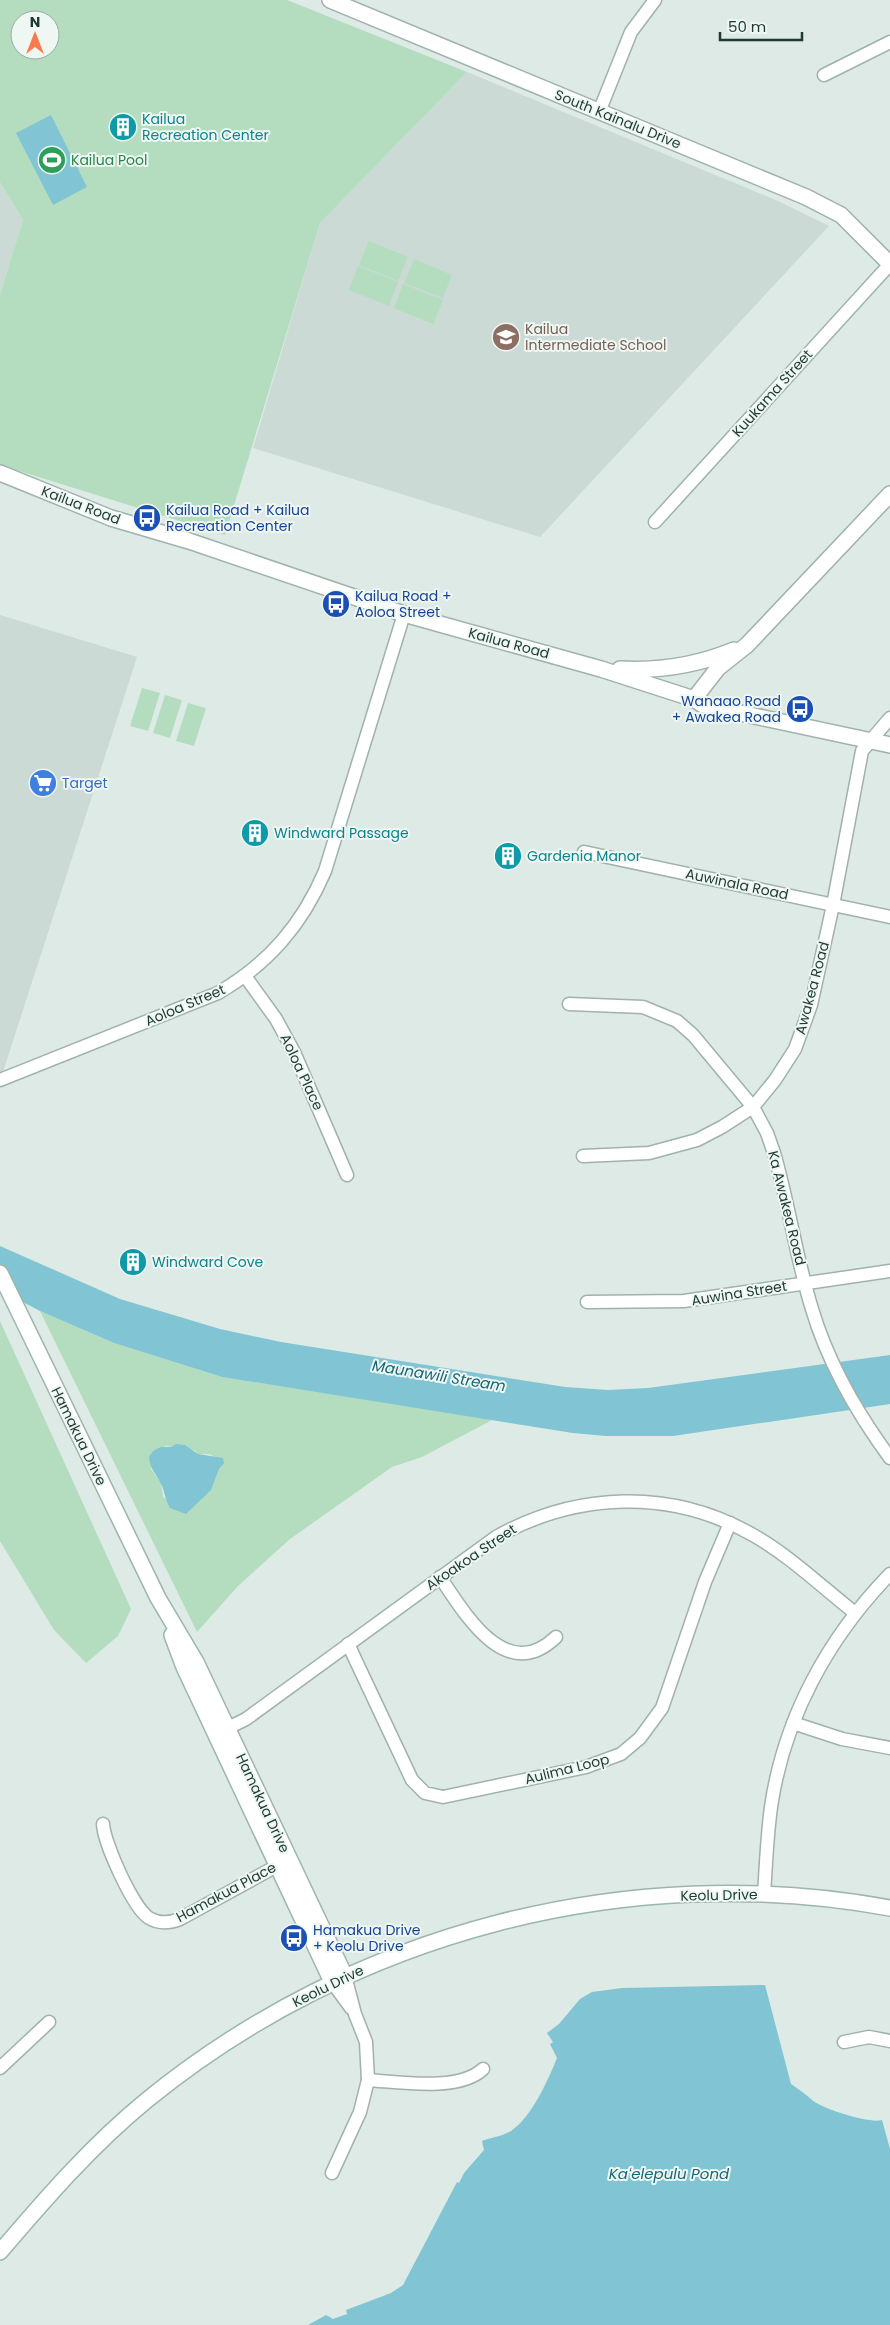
<svg xmlns="http://www.w3.org/2000/svg" width="890" height="2325" font-family="Poppins,sans-serif">
  <style>
    .built { fill: #cbdad4 }
    .green { fill: #b4ddc0; fill-rule: evenodd }
    .water { fill: #81c4d3 }
    .lines { fill: none; stroke-linecap: round; stroke-linejoin: round }
    .minor-casing { stroke: #a0b2ac; stroke-width: 15 }
    .tertiary-casing { stroke: #a0b2ac; stroke-width: 18 }
    .secondary-casing { stroke: #9cb6ad; stroke-width: 18 }
    .minor { stroke: #fff; stroke-width: 12 }
    .tertiary { stroke: #fff; stroke-width: 15 }
    .secondary { stroke: #fff; stroke-width: 15 }
    .labels { text-anchor: middle; stroke-width: 4; stroke-linejoin: round; paint-order: stroke }
    .culture-label { font-size: 14px; fill: #0d838f; stroke: #eef7f2; text-anchor: start }
    .street-label { font-size: 14px; fill: #1e3a33; stroke: #eef7f2 }
    .leisure-label { font-size: 14px; fill: #27864d; stroke: #eef7f2; text-anchor: start }
    .education-label { font-size: 14px; fill: #785e54; stroke: #eef7f2; text-anchor: start }
    .transit-label { font-size: 14px; fill: #164399; stroke: #eef7f2; text-anchor: start }
    .shop-label { font-size: 14px; fill: #366cbe; stroke: #eef7f2; text-anchor: start }
    .water-label { font-size: 15px; font-style: italic; fill: #166578; stroke: #eef7f2 }
  </style>
  <rect width="100%" height="100%" fill="#ddeae5"/>
  <g class="built">
    <polygon points="467,72 778,201 829,226 540,537 253,448 320,223"/>
    <polygon points="0,182 23,220 0,295"/>
    <polygon points="0,615 137,657 0,1081"/>
  </g>
  <g class="green">
    <path d="M0 0H287L467 72 320 223 225 535 0 465V295L23 220 0 182ZM20 20H50V50H20Z"/>
    <polygon points="369,241 408,257 398,281 359,265"/>
    <polygon points="414,259 452,275 443,298 404,283"/>
    <polygon points="358,266 398,282 389,306 349,290"/>
    <polygon points="403,284 443,300 433,324 394,308"/>
    <polygon points="142,688 160,693 148,731 130,726"/>
    <polygon points="165,695 182,700 170,738 153,733"/>
    <polygon points="188,703 206,708 194,746 176,741"/>
    <path d="M40 1311 114 1343 222 1377 494 1419 422 1457 392 1467 290 1539 238 1586 197 1632ZM166 1446 194 1450 198 1454H209L217 1458C221 1485 203 1497 186 1513L163 1497 161 1483 151 1469 153 1451Z"/>
    <polygon points="0,1321 131,1609 118,1636 86,1663 54,1630 0,1541"/>
  </g>
  <g class="water">
    <polygon points="51,115 87,187 53,205 16,133"/>
    <polygon points="0,1246 120,1299 220,1329 281,1342 565,1387 608,1390 648,1388 890,1355 890,1404 673,1436 606,1436 573,1433 222,1377 114,1343 40,1311 0,1290"/>
    <path d="M176 1444 185 1445 198 1454 223 1458 224 1463 219 1469 211 1490 186 1514 170 1508C164 1498 165 1490 160 1482 155 1472 150 1469 149 1457L153 1451 161 1447H171Z"/>
    <path d="M765 1985 791 2084C798 2089 806 2094 812 2100 822 2109 871 2124 882 2120L890 2149V2325H308L326 2315 333 2319 347 2314 346 2310 391 2293 403 2285 457 2182 459 2183 464 2173 484 2150 482 2141C491 2138 503 2136 511 2131 532 2117 548 2080 557 2058L550 2044 553 2042 547 2033 559 2024 580 1999 592 1992 622 1988Z"/>
  </g>
  <g class="lines">
    <defs>
      <g id="minor">
        <polyline points="824,75 890,42"/>
        <polyline points="599,112 631,32 655,0"/>
        <polyline points="655,522 890,264"/>
        <polyline points="584,852 890,917"/>
        <polyline points="245,976 276,1019 294,1052 347,1175"/>
        <path d="M569 1004 643 1007 677 1021 693 1035 753 1107 767 1133 774 1153C789 1204 796 1258 812 1309 828 1363 857 1413 890 1458"/>
        <path d="M0 1080 218 993C268 964 302 925 325 871L404 614"/>
        <polyline points="583,1156 649,1153 697,1140 722,1127 753,1107 775,1080 795,1049 811,1005 833,905 862,751 890,718"/>
        <polyline points="587,1302 684,1301 890,1271"/>
        <path d="M440 1577C465 1614 506 1685 556 1637"/>
        <polyline points="348,1644 412,1780 425,1793 443,1797 586,1767 621,1754 640,1738 662,1708 705,1582 730,1523"/>
        <polyline points="793,1723 842,1739 890,1748"/>
        <path d="M220 1732 246 1719 496 1537C577 1492 671 1488 753 1535 790 1556 822 1587 855 1613"/>
        <path d="M103 1824C104 1843 133 1908 149 1918 159 1924 170 1923 180 1919L284 1862"/>
        <path d="M764 1894C766 1865 767 1836 771 1807 784 1718 828 1638 890 1574"/>
        <polyline points="332,1982 351,2008"/>
        <polyline points="844,2042 869,2037 890,2041"/>
        <polyline points="0,2068 49,2022"/>
        <path d="M368 2080C400 2082 459 2092 483 2069"/>
        <polyline points="332,2173 360,2112 368,2080 366,2042 355,2014 345,1976"/>
      </g>
      <g id="tertiary">
        <polyline points="330,0 806,197 841,215 890,264"/>
        <polyline points="0,473 111,518 189,541 404,614 601,669 694,699 703,705 890,745"/>
        <path d="M620 669C659 671 698 665 734 650"/>
        <polyline points="694,699 718,668 747,645 890,494"/>
      </g>
      <g id="secondary">
        <polyline points="0,1273 158,1598 196,1662 345,1976"/>
        <polyline points="172,1635 184,1667 332,1982"/>
        <path d="M0 2252C46 2198 92 2145 147 2100 353 1932 628 1860 890 1908"/>
      </g>
    </defs>
    <use href="#minor" class="minor-casing"/>
    <use href="#tertiary" class="tertiary-casing"/>
    <use href="#secondary" class="secondary-casing"/>
    <use href="#minor" class="minor"/>
    <use href="#tertiary" class="tertiary"/>
    <use href="#secondary" class="secondary"/>
  </g>
  <defs>
    <symbol id="building-disc" viewBox="-11 -11 22 22"><circle r="9.5" fill="#0f9aa8" stroke="#eef7f2"/><path d="M-4-6H4V6H1V3H-1V6H-4ZM-2.5-4.3h1.7v1.8h-1.7ZM.8-4.3h1.7v1.8H.8ZM-2.5-1h1.7V.8h-1.7ZM.8-1h1.7V.8H.8Z" fill="#fff"/></symbol>
    <symbol id="stadium-disc" viewBox="-11 -11 22 22"><circle r="9.5" fill="#2e9e5b" stroke="#eef7f2"/><path d="M0-5a6.5 5 0 1 0 0 10a6.5 5 0 1 0 0-10ZM-3.5-1.8h7v3.6h-7Z" fill="#fff"/></symbol>
    <symbol id="school-disc" viewBox="-11 -11 22 22"><circle r="9.5" fill="#8d6e63" stroke="#eef7f2"/><path d="M0-5L7-2L0 1L-7-2ZM-4 1L0 2.5L4 1V4Q0 6-4 4Z" fill="#fff"/></symbol>
    <symbol id="bus-disc" viewBox="-11 -11 22 22"><circle r="9.5" fill="#1a4fb4" stroke="#eef7f2"/><path d="M-5-6H5V4H4V6H2V4H-2V6H-4V4H-5ZM-3.5-4V0h7V-4ZM-3.5 1.2v1.5H-2V1.2ZM2 1.2v1.5H3.5V1.2Z" fill="#fff"/></symbol>
    <symbol id="supermarket-disc" viewBox="-11 -11 22 22"><circle r="9.5" fill="#3f7fe0" stroke="#eef7f2"/><path d="M-6-5.5h2.5l.6 2H6L4.5 2H-2.5L-4.4-4H-6ZM-1.5 3.2a1.3 1.3 0 1 0 .1 0ZM3 3.2a1.3 1.3 0 1 0 .1 0Z" fill="#fff"/></symbol>
  </defs>
  <g fill-rule="evenodd">
    <use href="#building-disc" x="107" y="111" width="32" height="32"/>
    <use href="#stadium-disc" x="36" y="144" width="32" height="32"/>
    <use href="#school-disc" x="490" y="321" width="32" height="32"/>
    <use href="#bus-disc" x="131" y="502" width="32" height="32"/>
    <use href="#bus-disc" x="320" y="588" width="32" height="32"/>
    <use href="#bus-disc" x="784" y="693" width="32" height="32"/>
    <use href="#supermarket-disc" x="27" y="767" width="32" height="32"/>
    <use href="#building-disc" x="239" y="817" width="32" height="32"/>
    <use href="#building-disc" x="492" y="840" width="32" height="32"/>
    <use href="#building-disc" x="117" y="1246" width="32" height="32"/>
    <use href="#bus-disc" x="278" y="1922" width="32" height="32"/>
  </g>
  <g class="labels">
    <g class="culture-label">
      <text x="142" y="124">Kailua<tspan x="142" dy="16">Recreation Center</tspan></text>
      <text x="274" y="838">Windward Passage</text>
      <text x="527" y="861">Gardenia Manor</text>
      <text x="152" y="1267">Windward Cove</text>
    </g>
    <g class="street-label">
      <text transform="translate(618 119) rotate(22)" y="5">South Kainalu Drive</text>
      <text transform="translate(772 393) rotate(-48)" y="5">Kuukama Street</text>
      <text transform="translate(81 505) rotate(21)" y="5">Kailua Road</text>
      <text transform="translate(509 643) rotate(15)" y="5">Kailua Road</text>
      <text transform="translate(737 884) rotate(12)" y="5">Auwinala Road</text>
      <text transform="translate(812 988) rotate(-75)" y="5">Awakea Road</text>
      <text transform="translate(185 1005) rotate(-23)" y="5">Aoloa Street</text>
      <text transform="translate(302 1072) rotate(65)" y="5">Aoloa Place</text>
      <text transform="translate(787 1208) rotate(76)" y="5">Ka Awakea Road</text>
      <text transform="translate(739 1293) rotate(-9)" y="5">Auwina Street</text>
      <text transform="translate(79 1436) rotate(64)" y="5">Hamakua Drive</text>
      <text transform="translate(471 1557) rotate(-34)" y="5">Akoakoa Street</text>
      <text transform="translate(567 1769) rotate(-14)" y="5">Aulima Loop</text>
      <text transform="translate(263 1803) rotate(65)" y="5">Hamakua Drive</text>
      <text transform="translate(226 1892) rotate(-28)" y="5">Hamakua Place</text>
      <text transform="translate(719 1895) rotate(-1)" y="5">Keolu Drive</text>
      <text transform="translate(328 1986) rotate(-26)" y="5">Keolu Drive</text>
    </g>
    <g class="leisure-label">
      <text x="71" y="165">Kailua Pool</text>
    </g>
    <g class="education-label">
      <text x="525" y="334">Kailua<tspan x="525" dy="16">Intermediate School</tspan></text>
    </g>
    <g class="transit-label">
      <text x="166" y="515">Kailua Road + Kailua<tspan x="166" dy="16">Recreation Center</tspan></text>
      <text x="355" y="601">Kailua Road +<tspan x="355" dy="16">Aoloa Street</tspan></text>
      <text x="781" y="706" text-anchor="end">Wanaao Road<tspan x="781" dy="16">+ Awakea Road</tspan></text>
      <text x="313" y="1935">Hamakua Drive<tspan x="313" dy="16">+ Keolu Drive</tspan></text>
    </g>
    <g class="shop-label">
      <text x="62" y="788">Target</text>
    </g>
    <g class="water-label">
      <text transform="translate(439 1376) rotate(9)" y="5">Maunawili Stream</text>
      <text x="669" y="2179">Kaʻelepulu Pond</text>
    </g>
  </g>
  <g transform="translate(35 35)"><circle r="24" fill="#eef7f2" stroke="#9baba6"/>
  <path d="M0-4L9 19L0 12L-9 19Z" fill="#f97b4d"/>
  <text y="-8" font-size="14" font-weight="bold" text-anchor="middle" fill="#1e3a33">N</text>
  </g>
  <path d="M720 32v8h82v-8" fill="none" stroke="#1e3a33" stroke-width="2.5"/>
  <text x="728" y="32" font-size="15" fill="#1e3a33" stroke="#eef7f2" stroke-width="4" paint-order="stroke">50 m</text>
</svg>
